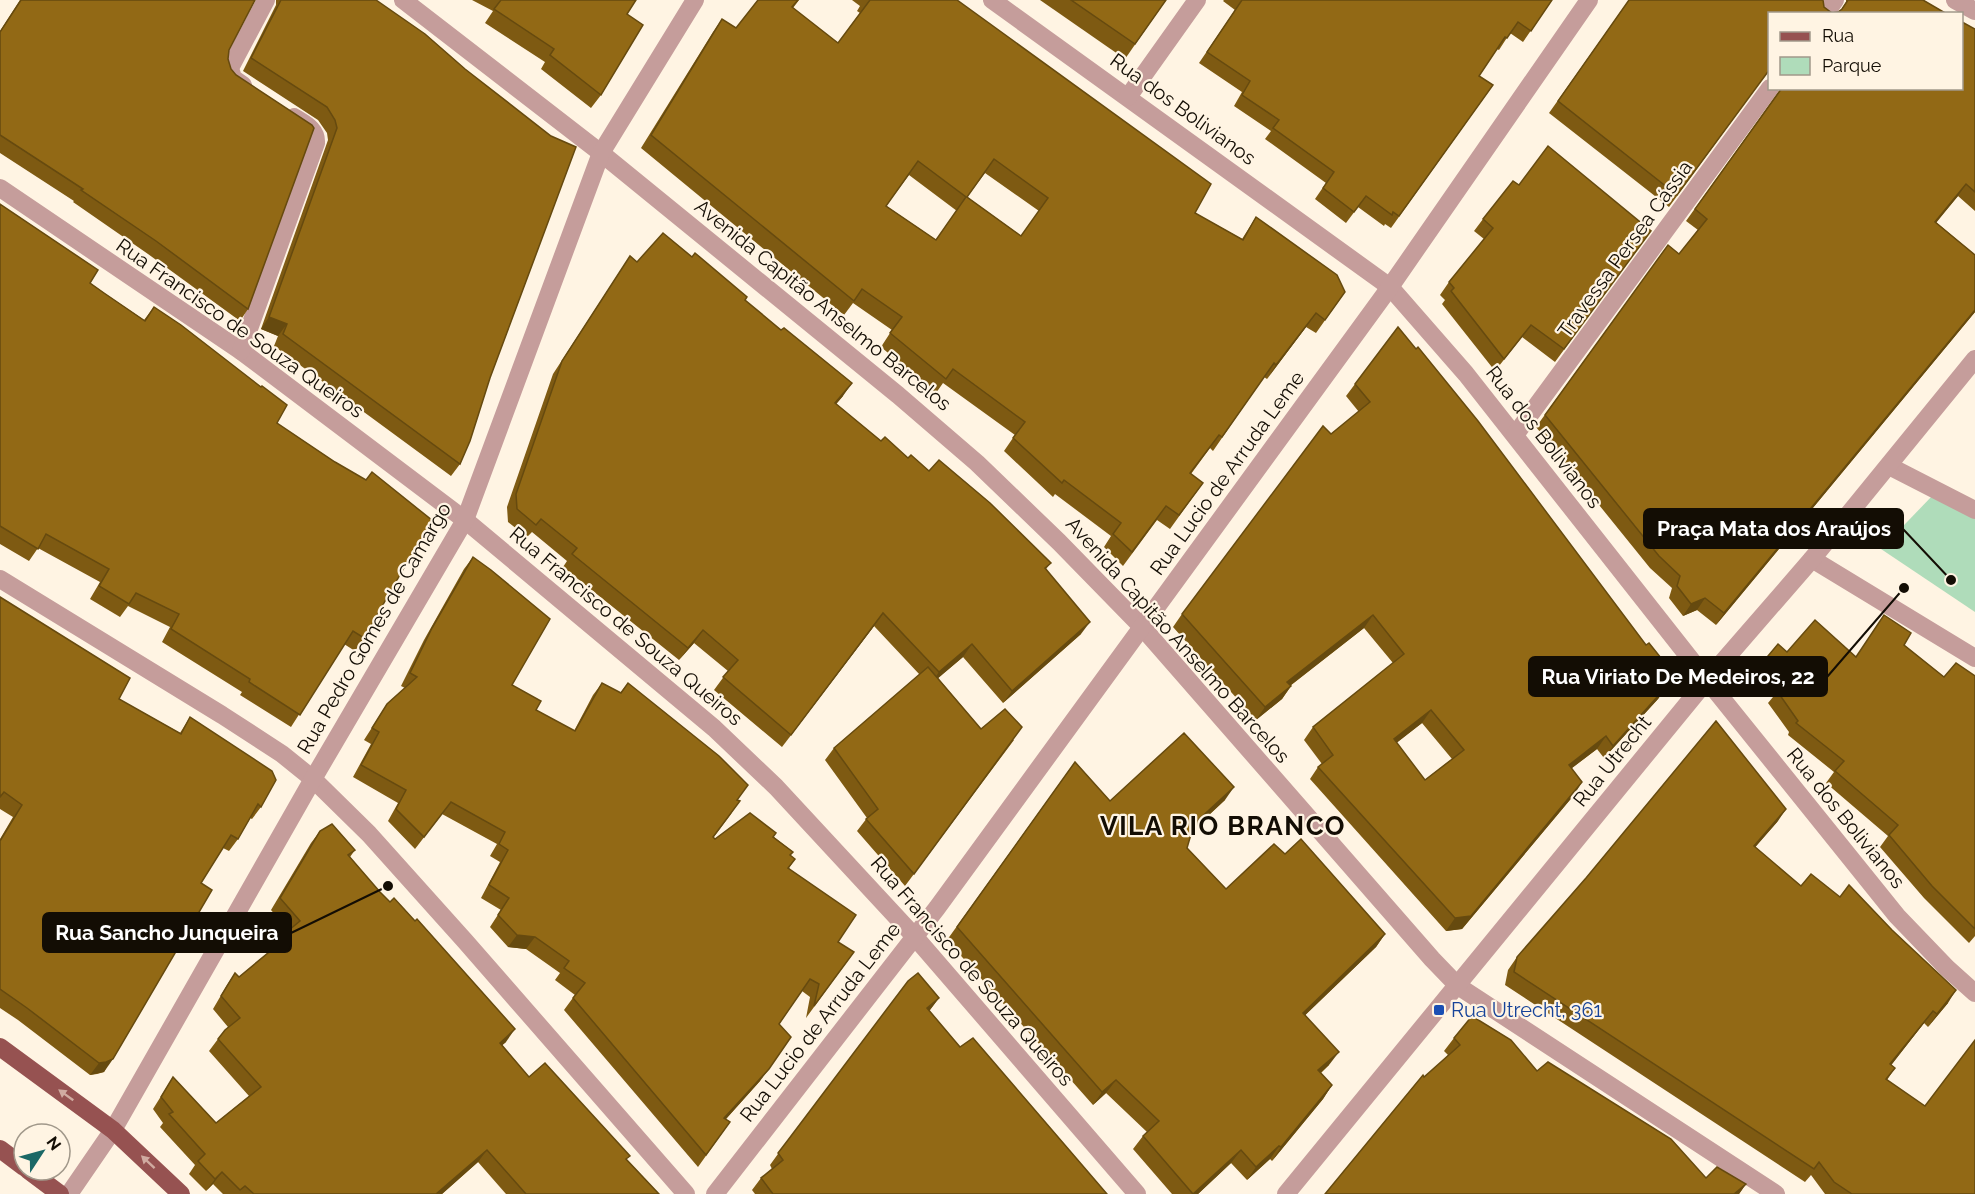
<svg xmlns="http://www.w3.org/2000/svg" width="1975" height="1194" font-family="Raleway,sans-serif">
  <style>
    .green { fill: #afdcba }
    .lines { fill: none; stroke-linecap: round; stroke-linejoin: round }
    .minor { stroke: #c59d9b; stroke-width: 18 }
    .major { stroke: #965251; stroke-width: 18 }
    .wall { fill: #7e5a12; fill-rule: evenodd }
    .shaded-wall { fill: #664a0f }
    .building { fill: #926915; stroke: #664a0f; stroke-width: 1.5; fill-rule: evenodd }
    .oneway { fill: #d0aba1 }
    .transit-dot { fill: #1a4fb4; stroke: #fff4e3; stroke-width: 2 }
    .labels { text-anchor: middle; stroke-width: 4.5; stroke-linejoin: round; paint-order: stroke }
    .street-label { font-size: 20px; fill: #130d04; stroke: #fff4e3 }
    .transit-label { font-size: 20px; fill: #164399; stroke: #fff4e3; text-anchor: start }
    .district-label { font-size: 26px; font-weight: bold; letter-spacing: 1.5px; fill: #130d04; stroke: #fff4e3 }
    .leader { fill: none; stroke: #130d04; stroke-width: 2 }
    .callout-dot { fill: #130d04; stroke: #fff4e3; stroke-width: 2 }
    .callout { fill: #130d04; stroke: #130d04; stroke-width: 2 }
    .callout-label { font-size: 21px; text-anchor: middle; font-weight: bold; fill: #fff }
  </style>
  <rect width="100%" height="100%" fill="#fff4e3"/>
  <polygon class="green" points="1934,494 1975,515 1975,612 1881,549"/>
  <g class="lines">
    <g class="minor">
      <polyline points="403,0 601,153 898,395 977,463 1059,542 1142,627 1432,959 1458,986 1776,1194"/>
      <polyline points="992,0 1390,287 1466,374 1707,680 1897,916 1947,968 1975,993"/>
      <polyline points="1955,0 1975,11"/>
      <polyline points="1825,14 1835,0"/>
      <polyline points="243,85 233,78 230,68 266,0"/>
      <polyline points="1128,97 1197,0"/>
      <polyline points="0,188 241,351 465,520 714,728 776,787 915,937 1137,1194"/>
      <path d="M241 351 316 143C317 129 305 124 294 117"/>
      <polyline points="1515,435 1770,88"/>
      <polyline points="1889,466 1975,510"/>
      <polyline points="1812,559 1975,658"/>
      <polyline points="0,579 222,715 282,754 313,779 369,834 465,941 686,1194"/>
      <polyline points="69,1194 113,1130 313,779 465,520 601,153 695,0"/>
      <polyline points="715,1194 937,908 1390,287 1589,0"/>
      <polyline points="1286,1194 1707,680 1812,559 1975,359"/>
    </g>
    <g class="major">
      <polyline points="0,1047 113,1130 181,1194"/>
      <polyline points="0,1149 24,1167"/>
      <polyline points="28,1170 60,1194"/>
    </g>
  </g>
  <g class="wall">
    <polygon points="20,0 255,0 229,50 228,59 248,309 240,321 148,254 73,202 74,201 0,153 0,31"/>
    <polygon points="276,0 376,0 490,378 460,464 451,476 274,346 278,336 261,329 328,140 327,133 318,120 243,71 276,5"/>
    <polygon points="472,0 636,0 627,14 601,95 591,108 541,69 545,62 485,23 493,11"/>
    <path d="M758 0H799L793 8 838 43 860 13 857 11 860 6 852 0H957L1195 213 1242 239 1256 217 1345 292 1316 333 1306 327 1267 379 1264 377 1213 451 1210 448 1191 474 1203 483 1170 529 1157 520 1123 566 1104 547 1111 536 1055 494 1053 497 1004 451 1015 435 943 383 936 393 881 347 892 330 853 303 844 315 641 148 713 32 722 19 736 28ZM985 173 1039 211 1021 236 967 197ZM909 175 957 211 936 240 886 206Z"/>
    <polygon points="1040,0 1166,0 1125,59"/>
    <polygon points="1224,0 1552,0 1523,42 1510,33 1499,50 1497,49 1479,76 1493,85 1391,228 1385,224 1384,226 1358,207 1346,223 1315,199 1326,183 1265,139 1271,131 1234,106 1242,92 1199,63 1235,10 1223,1"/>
    <polygon points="1629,0 1824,7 1832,13 1838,12 1841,10 1846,2 1846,0 1923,0 1947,14 1770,14 1761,81 1669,207 1549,113"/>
    <polygon points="1975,29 1975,211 1958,196 1936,222 1975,255 1975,312 1716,625 1697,610 1683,616 1669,598 1672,588 1650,568 1536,427 1668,245 1679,254 1698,230 1686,221 1781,88 1962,88"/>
    <polygon points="1519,185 1651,231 1555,362 1522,337 1495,371 1442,304 1445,300 1440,295 1449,282 1484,239 1474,231 1483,219"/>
    <polygon points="0,204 90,283 104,293 144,320 154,307 414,553 405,565 364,638 355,651 344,644 291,727 240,695 242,692 162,642 170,627 128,606 120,617 90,599 100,582 38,548 29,561 0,544"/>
    <polygon points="630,256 637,262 745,300 843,396 836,404 881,441 929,471 1051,563 1046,569 1081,634 1003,703 963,657 938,678 981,729 1014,740 905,886 857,831 867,818 825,760 834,748 920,675 874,626 782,747 714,690 728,671 694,643 679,660 563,567 567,561 532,532 527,537 508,522 507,507 553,374"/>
    <path d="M1355 384 1667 686 1658 699 1604 758 1597 749 1572 768 1574 795 1462 929 1446 931 1310 779 1318 767 1322 764 1304 740 1313 727 1393 663 1364 628 1290 686H1291L1282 699 1256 720 1173 627 1182 614 1331 434 1359 412 1346 396ZM1422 723 1452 759 1425 780 1396 743Z"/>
    <polygon points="473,557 512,685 536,710 574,731 593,695 602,683 620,693 628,683 738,800 731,814 713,838 715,839 774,837 793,852 790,856 795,859 789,868 838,942 854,952 806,1018 810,997 802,991 779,1024 760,1081 726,1119 730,1122 698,1167 564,1010 575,995 555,980 560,973 526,949 508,947 490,927 501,910 481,898 500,862 490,856 497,844 442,814 415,849 388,821 398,803 353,777 371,744 364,740 387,704 405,688 401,686 424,640 464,569"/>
    <polygon points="0,597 119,699 180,733 190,717 261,807 252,819 250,818 238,839 229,851 223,848 201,883 104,1072 97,1074 90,1075 18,1020 0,1008 0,839 13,817 0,809"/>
    <polygon points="1904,645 1944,677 1975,676 1975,936 1969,943 1924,898 1880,847 1888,836 1826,783 1834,772 1788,735 1789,732 1768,703 1773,697 1769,694 1773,690 1755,674 1763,662 1787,652 1856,656"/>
    <polygon points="1075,762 1110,801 1225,800 1192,831 1187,848 1226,889 1285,854 1385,934 1376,947 1305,1015 1329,1065 1321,1073 1332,1085 1323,1099 1272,1161 1270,1159 1247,1180 1231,1163 1198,1194 1172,1194 1133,1149 1143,1136 1147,1132 1106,1093 1093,1105 947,940"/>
    <polygon points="1778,821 1755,847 1801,886 1948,1003 1928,1027 1924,1023 1891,1065 1895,1068 1887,1080 1975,1194 1825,1194 1811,1175 1805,1182 1505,985 1508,970 1517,957"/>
    <polygon points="320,831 355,850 350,857 506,1042 502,1045 529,1077 627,1160 659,1194 506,1194 478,1162 442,1194 223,1194 213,1184 206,1191 189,1174 195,1165 160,1127 163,1123 153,1109 173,1077 216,1123 249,1096 209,1051 218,1039 228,1027 213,1009 227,985 235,973 239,977 269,952 277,940 288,930 271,910 311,843"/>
    <polygon points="939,998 929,1011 960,1047 1107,1194 755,1194 752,1190 761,1178 772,1169 770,1165 788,1140"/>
    <polygon points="1454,1038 1537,1071 1706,1178 1746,1184 1739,1194 1325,1194 1448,1055 1444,1051"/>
  </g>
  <g class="shaded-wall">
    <polygon points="1966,184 1958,196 1927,234 1935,222"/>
    <polygon points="1975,310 1975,312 1716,625 1724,613"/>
    <polygon points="1316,313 1306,327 1267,379 1276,365"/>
    <polygon points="269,317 287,324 278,336 261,329"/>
    <polygon points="852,383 843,396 826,416 835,403"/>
    <polygon points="1705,598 1697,610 1683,616 1691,604"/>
    <polygon points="883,613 874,626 782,747 791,735"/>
    <polygon points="1373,615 1364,628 1278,695 1287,682"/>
    <polygon points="1090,622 1081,634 1003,703 1012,691"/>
    <polygon points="703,630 694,643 679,660 688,648"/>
    <polygon points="972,644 963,657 930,685 939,672"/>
    <polygon points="1291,686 1282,699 1256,720 1265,707"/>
    <polygon points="1667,686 1658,699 1604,758 1613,746"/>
    <polygon points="1431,710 1422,723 1385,752 1394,739"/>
    <polygon points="1606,736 1597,749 1560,777 1569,765"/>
    <polygon points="1582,782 1574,795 1462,929 1446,931 1455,918"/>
    <polygon points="1234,787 1225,800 1185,837 1194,824"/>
    <polygon points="1786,809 1778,821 1745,859 1754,846"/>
    <polygon points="1385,934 1376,947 1294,1026 1303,1013"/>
    <polygon points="517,935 535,937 526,949 508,947"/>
    <polygon points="1956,990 1948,1003 1928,1027 1937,1014"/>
    <polygon points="939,998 930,1010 918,1020 927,1008"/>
    <polygon points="1933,1011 1924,1023 1882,1077 1890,1064"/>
    <polygon points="515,1029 506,1042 491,1055 500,1043"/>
    <polygon points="1339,1052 1329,1065 1309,1083 1318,1070"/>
    <polygon points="113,1059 104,1072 90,1075 99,1063"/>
    <polygon points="769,1069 760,1081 716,1130 724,1118"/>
    <polygon points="1116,1080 1106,1093 1093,1105 1102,1092"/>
    <polygon points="1332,1085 1323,1099 1272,1161 1281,1147"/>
    <polygon points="1279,1146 1270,1159 1247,1180 1256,1167"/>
    <polygon points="487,1150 478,1162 442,1194 436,1194"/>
    <polygon points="1241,1150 1231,1163 1198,1194 1193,1194"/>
    <polygon points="222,1172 213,1184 206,1191 215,1179"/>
    <polygon points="1746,1184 1739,1194 1734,1194"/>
  </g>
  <g class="building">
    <polygon points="21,0 255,0 229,50 228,59 231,69 236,75 312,125 314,128 248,309 156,241 81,190 83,189 0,135 0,32"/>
    <polygon points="281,0 376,0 425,34 465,69 551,136 576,147 490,378 470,441 460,464 283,334 287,324 269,317 337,128 335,120 327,107 251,58"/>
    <polygon points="501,0 636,0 627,14 643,25 601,95 550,55 554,49 494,9"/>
    <path d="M758 0H798L792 7 838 43 870 0H957L1211 184 1195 213 1243 240 1256 217 1337 275 1345 292 1325 320 1316 313 1276 365 1274 363 1222 437 1219 435 1190 473 1203 483 1179 515 1166 506 1132 552 1113 534 1121 523 1064 480 1062 483 1013 438 1025 422 953 369 946 379 890 333 902 317 862 289 854 301 651 135 722 19 736 28ZM994 159 1048 198 1021 236 967 197ZM918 161 966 197 936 240 886 206Z"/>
    <polygon points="1071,0 1166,0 1135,44"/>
    <polygon points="1242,0 1552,0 1531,31 1518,22 1507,38 1505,37 1479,76 1493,85 1399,216 1393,212 1392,215 1366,196 1354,212 1323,188 1334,172 1273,128 1279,120 1242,95 1250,81 1207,52"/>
    <polygon points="1629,0 1823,0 1824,7 1832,13 1838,12 1842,9 1848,0 1923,0 1947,14 1770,14 1770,69 1677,195 1558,101"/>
    <polygon points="1962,22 1975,29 1975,192 1966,184 1935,222 1975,255 1975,310 1724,613 1705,598 1691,604 1677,586 1680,576 1659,556 1545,415 1668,245 1679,254 1707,219 1695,209 1782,88 1962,88"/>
    <polygon points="1548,146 1651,231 1564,349 1531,325 1504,359 1451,291 1454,288 1449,282 1493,228 1483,219 1513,181 1519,185"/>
    <polygon points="0,204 98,270 90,283 104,293 145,321 154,307 181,325 261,387 262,386 287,405 277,423 335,462 366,480 372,472 433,521 414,553 413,552 364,638 353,631 300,715 249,682 250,679 171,629 179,614 136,593 129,604 99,586 109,569 46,534 38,549 0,526"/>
    <polygon points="663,233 692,257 695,253 747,297 745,300 781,330 784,328 852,383 835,403 881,441 885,437 908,458 911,455 929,471 939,460 990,503 1051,563 1045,568 1090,622 1012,691 972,644 939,672 883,613 791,735 723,677 738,660 703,630 688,648 572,554 577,548 541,519 536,525 517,509 516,494 562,361 630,256 637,262"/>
    <path d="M1398 327 1416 349 1418 347 1478 421 1646 645 1649 643 1669 668 1667 686 1613 746 1606 736 1569 765 1582 782 1471 916 1455 918 1318 767 1333 755 1313 727 1404 654 1373 615 1287 682 1291 686 1265 707 1182 614 1323 426 1331 434 1370 402 1355 384ZM1431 710 1464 750 1425 780 1394 739Z"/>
    <polygon points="473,557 491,570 550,619 512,685 541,701 536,710 575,731 602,683 621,693 628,683 719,756 748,785 737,800 740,801 713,837 715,839 750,813 776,833 773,837 793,852 790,855 795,859 788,868 856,915 838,942 854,952 814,1006 819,984 810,979 779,1024 791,1037 769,1069 724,1118 730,1122 706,1155 573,998 585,983 564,968 569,961 535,937 517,935 498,915 509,898 489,885 508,850 499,844 505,832 451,802 424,837 396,809 406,790 361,765 379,732 372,728 387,704 417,677 410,673 432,628"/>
    <polygon points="0,597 130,678 119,699 181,734 190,717 272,771 276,780 261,807 258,804 238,839 231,835 201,883 212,890 113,1059 106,1062 99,1063 27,1008 0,989 0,841 22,805 4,792 0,797"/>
    <polygon points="1884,615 1911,633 1904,645 1944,677 1956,663 1975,676 1975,929 1932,886 1889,835 1898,825 1835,771 1844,761 1796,723 1798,721 1777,691 1782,686 1778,682 1781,678 1763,662 1778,644 1787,652 1815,620 1856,657"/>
    <polygon points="928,667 981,729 1005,709 1022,727 914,874 866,819 878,809 834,748"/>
    <polygon points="1716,721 1786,809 1754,846 1801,886 1811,874 1840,897 1849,885 1892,930 1956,990 1937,1014 1933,1011 1890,1064 1895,1068 1886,1079 1925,1106 1975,1040 1975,1194 1852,1194 1834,1182 1819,1162 1814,1169 1514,972 1517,957 1586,878"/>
    <polygon points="1184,733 1234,787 1194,824 1187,848 1226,889 1274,844 1285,854 1301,839 1385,934 1303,1013 1339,1052 1318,1070 1332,1085 1281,1147 1279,1146 1256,1167 1241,1150 1193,1194 1143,1136 1159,1121 1116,1080 1102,1092 957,927 1075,762 1110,801"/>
    <polygon points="332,824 355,850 348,855 380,892 390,902 394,898 415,921 417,919 515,1029 500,1043 529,1077 545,1063 630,1156 626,1159 659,1194 526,1194 487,1150 436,1194 254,1194 245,1186 240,1190 222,1172 215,1179 198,1161 205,1154 169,1114 173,1112 161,1097 173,1077 216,1123 261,1087 218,1039 225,1030 240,1018 221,996 235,973 239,977 280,943 277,940 300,921 280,898 320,831"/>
    <polygon points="918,973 939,998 927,1008 960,1047 973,1038 1107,1194 773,1194 761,1178 783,1160 778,1153 788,1140 908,981"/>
    <polygon points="1472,1016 1511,1040 1537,1071 1548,1062 1671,1139 1706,1178 1717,1167 1746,1184 1734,1194 1325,1194 1423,1075 1424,1077 1460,1045 1454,1038"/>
  </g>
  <defs><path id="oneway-solid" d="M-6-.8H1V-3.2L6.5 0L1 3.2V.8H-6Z" transform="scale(1.5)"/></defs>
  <g class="oneway">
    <use href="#oneway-solid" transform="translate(66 1095) rotate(-144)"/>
    <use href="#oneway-solid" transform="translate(148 1162) rotate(-137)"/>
  </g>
  <rect class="transit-dot" x="1433" y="1004" width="12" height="12" rx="3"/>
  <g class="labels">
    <g class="street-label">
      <text transform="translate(1183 109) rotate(36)" y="7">Rua dos Bolivianos</text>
      <text transform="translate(1625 249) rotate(-54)" y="7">Travessa Persea Cássia</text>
      <text transform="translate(823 305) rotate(39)" y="7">Avenida Capitão Anselmo Barcelos</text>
      <text transform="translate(240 328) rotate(35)" y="7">Rua Francisco de Souza Queiros</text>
      <text transform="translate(1544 437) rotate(52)" y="7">Rua dos Bolivianos</text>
      <text transform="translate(1227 473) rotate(-54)" y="7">Rua Lucio de Arruda Leme</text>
      <text transform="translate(626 626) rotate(40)" y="7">Rua Francisco de Souza Queiros</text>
      <text transform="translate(374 628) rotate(-60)" y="7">Rua Pedro Gomes de Camargo</text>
      <text transform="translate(1178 640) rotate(48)" y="7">Avenida Capitão Anselmo Barcelos</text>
      <text transform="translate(1612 761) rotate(-51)" y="7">Rua Utrecht</text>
      <text transform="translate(1846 818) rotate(51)" y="7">Rua dos Bolivianos</text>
      <text transform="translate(972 971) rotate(49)" y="7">Rua Francisco de Souza Queiros</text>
      <text transform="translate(820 1022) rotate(-52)" y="7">Rua Lucio de Arruda Leme</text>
    </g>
    <g class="transit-label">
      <text x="1451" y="1017">Rua Utrecht, 361</text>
    </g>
    <g class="district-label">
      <text x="1223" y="835">VILA RIO BRANCO</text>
    </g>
  </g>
  <path class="leader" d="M1951 580L1903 529M1904 588L1827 677M388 886L291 933"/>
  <g class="callout-dot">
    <circle cx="1951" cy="580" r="6"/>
    <circle cx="1904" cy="588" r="6"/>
    <circle cx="388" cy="886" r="6"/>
  </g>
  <g class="callout">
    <rect x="1644" y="509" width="259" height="39" rx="6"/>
    <rect x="1529" y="657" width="298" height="39" rx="6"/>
    <rect x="43" y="913" width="248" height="39" rx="6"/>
  </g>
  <g class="callout-label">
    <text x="1774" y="536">Praça Mata dos Araújos</text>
    <text x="1678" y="684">Rua Viriato De Medeiros, 22</text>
    <text x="167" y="940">Rua Sancho Junqueira</text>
  </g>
  <rect x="1768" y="12" width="195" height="78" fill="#fff4e3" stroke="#a1988a" stroke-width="1.5"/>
  <rect x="1780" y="32" width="30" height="9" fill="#965251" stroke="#a1988a" stroke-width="1.5"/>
  <text x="1822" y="42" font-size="18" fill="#130d04">Rua</text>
  <rect x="1780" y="57" width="30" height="18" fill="#afdcba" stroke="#a1988a" stroke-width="1.5"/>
  <text x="1822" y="72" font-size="18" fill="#130d04">Parque</text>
  <g transform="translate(42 1152) rotate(54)"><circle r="28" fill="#fff4e3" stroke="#a1988a" stroke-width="1.5"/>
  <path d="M0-4.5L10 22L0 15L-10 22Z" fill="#1b6866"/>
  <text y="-9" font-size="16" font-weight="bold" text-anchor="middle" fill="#130d04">N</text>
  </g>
</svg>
